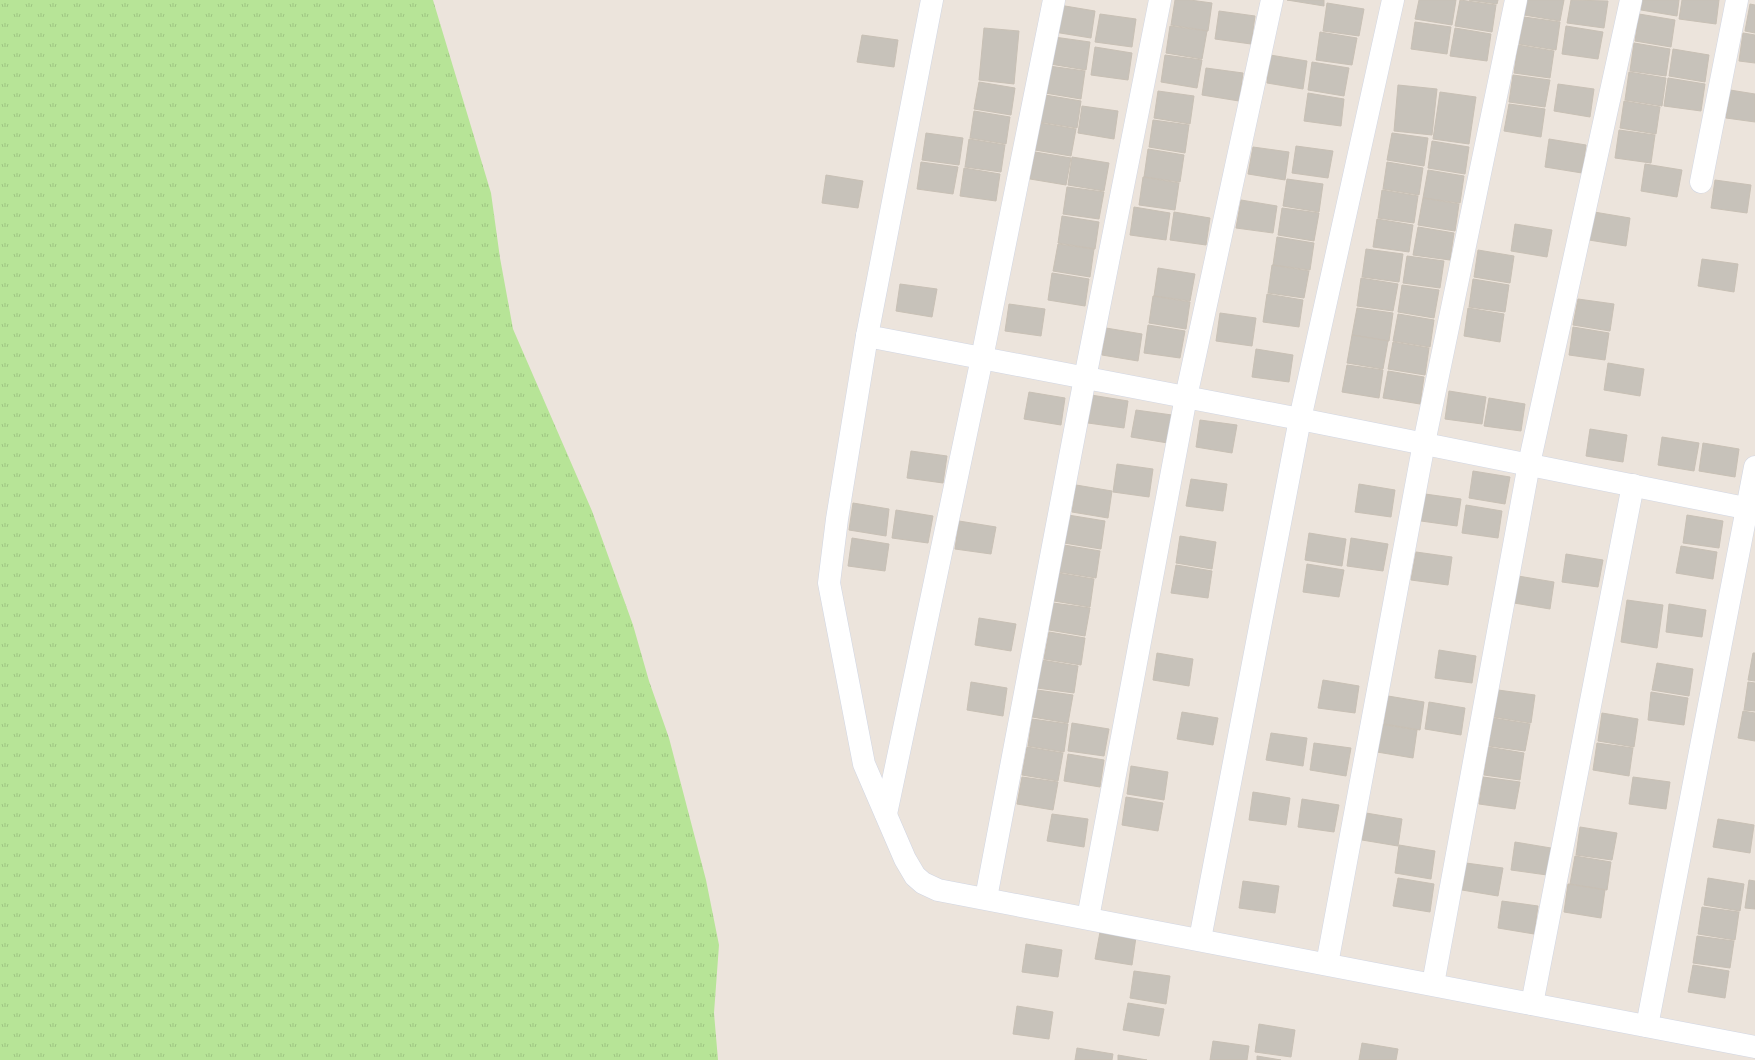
<svg xmlns="http://www.w3.org/2000/svg" width="1755" height="1060" font-family="Karla,sans-serif">
  <style>
    .grass { fill: url(#grass-tufts) }
    .building { fill: #c7c2ba; stroke: #c8c0b5 }
    .lines { fill: none; stroke-linecap: round; stroke-linejoin: round }
    .minor-casing { stroke: #d1d6e3; stroke-width: 23 }
    .minor { stroke: #fff; stroke-width: 22 }
  </style>
  <defs>
    <pattern id="grass-tufts" width="24" height="20" patternUnits="userSpaceOnUse"><rect width="24" height="20" fill="#b7e497"/><path d="M3 7l-1-3M5 7V3M7 7l1-3M15 17l-1-3M17 17v-4M19 17l1-3" fill="none" stroke="#9ec482"/></pattern>
  </defs>
  <rect width="100%" height="100%" fill="#ece4dc"/>
  <polygon class="grass" points="0,0 433,0 491,193 500,258 513,329 592,511 633,625 649,681 669,738 706,880 719,945 714,1013 718,1060 0,1060"/>
  <g class="building">
    <polygon points="1175,0 1190,0 1212,3 1208,31 1171,25"/>
    <polygon points="1287,0 1324,0 1324,6"/>
    <polygon points="1419,0 1456,0 1452,25 1415,19"/>
    <polygon points="1460,0 1496,5 1492,32 1455,26"/>
    <polygon points="1469,0 1498,0 1497,4"/>
    <polygon points="1526,0 1564,0 1560,21 1524,15"/>
    <polygon points="1571,0 1608,1 1604,28 1567,23"/>
    <polygon points="1642,0 1679,0 1677,16 1641,10"/>
    <polygon points="1682,0 1719,0 1716,24 1679,19"/>
    <polygon points="1327,3 1364,9 1359,36 1323,31"/>
    <polygon points="1750,4 1755,5 1755,33 1745,31"/>
    <polygon points="1059,5 1095,11 1091,38 1054,32"/>
    <polygon points="1219,11 1255,16 1251,44 1215,39"/>
    <polygon points="1100,14 1136,19 1132,47 1095,42"/>
    <polygon points="1639,14 1675,20 1671,47 1635,41"/>
    <polygon points="1524,17 1560,22 1556,50 1519,44"/>
    <polygon points="1415,22 1451,27 1447,54 1411,49"/>
    <polygon points="1170,26 1207,31 1202,59 1166,53"/>
    <polygon points="1566,26 1603,32 1598,59 1562,54"/>
    <polygon points="984,28 1019,31 1014,84 979,80"/>
    <polygon points="1455,28 1491,34 1487,61 1450,56"/>
    <polygon points="1320,32 1357,38 1352,65 1316,60"/>
    <polygon points="1743,33 1755,35 1755,63 1739,61"/>
    <polygon points="862,35 898,40 894,67 857,62"/>
    <polygon points="1054,37 1090,42 1086,70 1050,64"/>
    <polygon points="1634,43 1670,49 1666,76 1630,71"/>
    <polygon points="1518,45 1554,51 1550,78 1514,73"/>
    <polygon points="1095,47 1132,53 1128,80 1091,75"/>
    <polygon points="1673,49 1709,55 1705,82 1669,76"/>
    <polygon points="1165,55 1202,60 1197,88 1161,82"/>
    <polygon points="1270,55 1307,61 1303,89 1267,83"/>
    <polygon points="1312,62 1349,68 1344,96 1308,90"/>
    <polygon points="1049,66 1085,71 1081,99 1045,93"/>
    <polygon points="1206,68 1243,73 1239,101 1202,95"/>
    <polygon points="1629,72 1666,78 1662,106 1625,100"/>
    <polygon points="1513,75 1550,80 1545,107 1509,102"/>
    <polygon points="1668,78 1705,84 1701,111 1664,106"/>
    <polygon points="979,82 1015,88 1011,115 974,109"/>
    <polygon points="1558,84 1594,89 1590,117 1554,111"/>
    <polygon points="1398,85 1437,89 1432,135 1394,131"/>
    <polygon points="1730,90 1755,94 1755,122 1726,118"/>
    <polygon points="1158,91 1194,96 1190,124 1154,118"/>
    <polygon points="1440,92 1476,97 1469,144 1433,139"/>
    <polygon points="1308,93 1344,99 1341,126 1304,121"/>
    <polygon points="1045,95 1081,101 1077,128 1040,122"/>
    <polygon points="1624,101 1660,107 1656,134 1620,128"/>
    <polygon points="1509,104 1545,109 1541,137 1504,131"/>
    <polygon points="1082,106 1118,111 1114,139 1078,133"/>
    <polygon points="974,111 1010,117 1006,144 970,138"/>
    <polygon points="1153,120 1189,125 1185,153 1149,147"/>
    <polygon points="1040,123 1076,129 1071,156 1035,150"/>
    <polygon points="1619,130 1655,135 1651,163 1615,158"/>
    <polygon points="926,133 963,138 959,165 922,160"/>
    <polygon points="1392,133 1428,138 1424,166 1387,160"/>
    <polygon points="969,139 1005,145 1001,172 965,167"/>
    <polygon points="1549,139 1586,145 1582,173 1545,167"/>
    <polygon points="1432,141 1469,147 1465,174 1428,168"/>
    <polygon points="1296,146 1333,151 1328,178 1292,173"/>
    <polygon points="1253,147 1289,152 1285,180 1248,174"/>
    <polygon points="1148,149 1184,155 1180,182 1144,177"/>
    <polygon points="1035,152 1071,158 1066,185 1030,179"/>
    <polygon points="1072,157 1109,163 1104,191 1068,185"/>
    <polygon points="921,162 958,167 953,194 917,189"/>
    <polygon points="1387,162 1423,168 1419,195 1383,189"/>
    <polygon points="1645,164 1682,170 1677,197 1641,191"/>
    <polygon points="964,168 1000,174 996,201 960,196"/>
    <polygon points="1428,170 1464,176 1460,203 1423,198"/>
    <polygon points="826,175 863,181 858,208 822,203"/>
    <polygon points="1143,177 1179,183 1175,210 1139,205"/>
    <polygon points="1287,179 1323,184 1319,212 1283,206"/>
    <polygon points="1715,180 1751,185 1747,213 1711,208"/>
    <polygon points="1067,187 1104,192 1099,219 1063,214"/>
    <polygon points="1382,190 1418,196 1414,223 1378,218"/>
    <polygon points="1423,198 1459,204 1455,231 1418,225"/>
    <polygon points="1241,200 1277,206 1273,233 1236,228"/>
    <polygon points="1134,207 1170,213 1166,240 1130,235"/>
    <polygon points="1282,208 1319,213 1314,241 1278,235"/>
    <polygon points="1174,212 1210,218 1206,245 1170,240"/>
    <polygon points="1594,212 1630,218 1626,246 1589,240"/>
    <polygon points="1062,216 1099,222 1095,249 1058,243"/>
    <polygon points="1377,219 1413,225 1409,252 1373,247"/>
    <polygon points="1515,224 1552,230 1547,257 1511,251"/>
    <polygon points="1418,227 1454,233 1450,260 1413,255"/>
    <polygon points="1277,237 1314,243 1310,270 1273,265"/>
    <polygon points="1058,244 1094,249 1090,277 1053,271"/>
    <polygon points="1366,249 1403,254 1399,282 1362,277"/>
    <polygon points="1478,250 1514,256 1510,283 1474,277"/>
    <polygon points="1407,256 1444,261 1440,288 1403,283"/>
    <polygon points="1702,259 1738,264 1734,292 1698,286"/>
    <polygon points="1272,265 1309,271 1304,298 1268,293"/>
    <polygon points="1158,268 1195,274 1190,301 1154,296"/>
    <polygon points="1052,273 1089,279 1085,306 1048,300"/>
    <polygon points="1361,278 1398,284 1393,311 1357,306"/>
    <polygon points="1473,279 1509,285 1505,312 1469,307"/>
    <polygon points="900,284 937,289 932,317 896,311"/>
    <polygon points="1402,285 1439,290 1434,318 1398,312"/>
    <polygon points="1267,294 1303,300 1299,327 1263,322"/>
    <polygon points="1153,296 1190,302 1186,329 1149,323"/>
    <polygon points="1578,299 1614,304 1610,331 1573,325"/>
    <polygon points="1009,304 1045,309 1041,336 1005,331"/>
    <polygon points="1357,308 1393,313 1389,341 1352,335"/>
    <polygon points="1468,308 1504,314 1500,342 1464,336"/>
    <polygon points="1220,313 1256,318 1252,346 1216,341"/>
    <polygon points="1398,314 1434,320 1430,347 1393,341"/>
    <polygon points="1148,325 1185,331 1180,358 1144,353"/>
    <polygon points="1573,327 1609,333 1605,360 1569,355"/>
    <polygon points="1106,328 1142,334 1138,361 1102,355"/>
    <polygon points="1352,335 1388,341 1383,369 1347,363"/>
    <polygon points="1393,342 1429,348 1425,375 1388,369"/>
    <polygon points="1256,349 1293,355 1289,382 1252,377"/>
    <polygon points="1608,363 1644,369 1640,396 1604,390"/>
    <polygon points="1347,365 1383,370 1379,398 1342,392"/>
    <polygon points="1388,371 1424,377 1420,404 1383,398"/>
    <polygon points="1449,391 1486,397 1482,424 1445,419"/>
    <polygon points="1029,392 1065,398 1061,425 1024,419"/>
    <polygon points="1091,395 1128,401 1124,428 1088,423"/>
    <polygon points="1489,398 1525,404 1521,431 1484,426"/>
    <polygon points="1136,410 1172,415 1168,443 1131,437"/>
    <polygon points="1200,420 1237,425 1232,453 1196,447"/>
    <polygon points="1590,429 1627,435 1623,462 1586,456"/>
    <polygon points="1662,437 1699,443 1694,471 1658,465"/>
    <polygon points="1703,443 1739,449 1735,477 1699,471"/>
    <polygon points="911,451 947,456 943,483 907,478"/>
    <polygon points="1117,464 1153,469 1149,497 1113,492"/>
    <polygon points="1473,471 1510,477 1505,504 1469,498"/>
    <polygon points="1191,479 1227,484 1223,511 1186,506"/>
    <polygon points="1359,484 1395,490 1391,517 1355,512"/>
    <polygon points="1076,485 1112,491 1108,518 1072,512"/>
    <polygon points="1425,494 1461,499 1457,526 1421,521"/>
    <polygon points="853,503 889,509 886,536 849,530"/>
    <polygon points="1466,505 1502,511 1498,538 1462,533"/>
    <polygon points="896,510 933,516 928,543 892,538"/>
    <polygon points="1068,515 1105,521 1101,549 1064,543"/>
    <polygon points="1687,515 1723,521 1719,548 1683,543"/>
    <polygon points="959,521 996,527 991,554 955,549"/>
    <polygon points="1309,533 1346,539 1342,566 1305,560"/>
    <polygon points="1180,536 1216,542 1212,569 1176,563"/>
    <polygon points="852,538 889,544 885,571 848,566"/>
    <polygon points="1351,538 1388,544 1383,571 1347,566"/>
    <polygon points="1064,545 1100,551 1096,578 1059,572"/>
    <polygon points="1681,546 1717,552 1713,579 1676,573"/>
    <polygon points="1416,552 1452,557 1448,585 1411,580"/>
    <polygon points="1566,554 1603,560 1598,587 1562,582"/>
    <polygon points="1307,564 1344,570 1339,597 1303,592"/>
    <polygon points="1176,565 1212,571 1208,598 1171,593"/>
    <polygon points="1058,573 1094,579 1090,607 1054,601"/>
    <polygon points="1518,576 1554,582 1550,609 1514,603"/>
    <polygon points="1627,600 1663,605 1657,648 1621,642"/>
    <polygon points="1053,603 1090,608 1085,636 1049,630"/>
    <polygon points="1669,604 1706,610 1702,637 1666,632"/>
    <polygon points="979,618 1016,624 1011,651 975,645"/>
    <polygon points="1049,632 1085,638 1081,665 1044,659"/>
    <polygon points="1439,650 1476,656 1472,683 1435,678"/>
    <polygon points="1157,653 1193,659 1189,686 1153,680"/>
    <polygon points="1753,653 1755,653 1755,681 1748,680"/>
    <polygon points="1042,660 1078,666 1074,693 1037,688"/>
    <polygon points="1657,663 1693,669 1689,696 1652,690"/>
    <polygon points="1323,680 1359,686 1355,713 1318,708"/>
    <polygon points="971,682 1007,688 1003,716 967,710"/>
    <polygon points="1748,682 1755,683 1755,711 1744,710"/>
    <polygon points="1037,690 1073,695 1068,723 1032,717"/>
    <polygon points="1498,690 1535,695 1531,723 1494,717"/>
    <polygon points="1651,692 1688,698 1684,725 1648,720"/>
    <polygon points="1388,696 1424,702 1420,730 1384,724"/>
    <polygon points="1429,702 1465,708 1461,735 1425,729"/>
    <polygon points="1743,711 1755,713 1755,741 1738,738"/>
    <polygon points="1182,712 1218,718 1213,745 1177,739"/>
    <polygon points="1602,713 1638,719 1634,747 1598,741"/>
    <polygon points="1493,718 1530,724 1525,751 1489,746"/>
    <polygon points="1032,719 1068,724 1064,752 1028,746"/>
    <polygon points="1072,723 1109,729 1104,756 1068,751"/>
    <polygon points="1381,724 1417,730 1413,758 1377,752"/>
    <polygon points="1271,733 1307,738 1303,766 1266,760"/>
    <polygon points="1314,743 1351,748 1346,776 1310,770"/>
    <polygon points="1597,743 1633,748 1629,776 1593,770"/>
    <polygon points="1027,747 1063,753 1058,781 1022,775"/>
    <polygon points="1488,747 1524,753 1520,780 1484,775"/>
    <polygon points="1068,754 1104,760 1100,787 1064,781"/>
    <polygon points="1131,766 1168,772 1164,800 1127,794"/>
    <polygon points="1022,777 1058,782 1053,810 1017,804"/>
    <polygon points="1483,777 1520,782 1515,809 1479,804"/>
    <polygon points="1633,777 1670,782 1666,809 1629,804"/>
    <polygon points="1253,792 1290,798 1286,825 1249,820"/>
    <polygon points="1126,797 1163,803 1158,831 1122,825"/>
    <polygon points="1302,799 1339,805 1334,832 1298,827"/>
    <polygon points="1366,813 1402,819 1398,846 1362,840"/>
    <polygon points="1052,814 1088,819 1084,847 1047,841"/>
    <polygon points="1718,819 1754,825 1750,853 1713,847"/>
    <polygon points="1580,827 1617,833 1612,860 1576,855"/>
    <polygon points="1515,842 1551,848 1547,875 1511,870"/>
    <polygon points="1399,845 1435,851 1431,879 1395,873"/>
    <polygon points="1575,856 1611,862 1607,890 1570,884"/>
    <polygon points="1466,863 1503,868 1498,896 1462,890"/>
    <polygon points="1398,878 1434,884 1430,912 1393,906"/>
    <polygon points="1708,878 1744,884 1740,911 1704,905"/>
    <polygon points="1749,880 1755,881 1755,909 1745,908"/>
    <polygon points="1243,881 1279,886 1275,913 1239,908"/>
    <polygon points="1568,884 1605,890 1601,918 1564,912"/>
    <polygon points="1502,901 1538,906 1534,934 1498,928"/>
    <polygon points="1702,907 1739,912 1735,940 1698,934"/>
    <polygon points="1100,932 1136,937 1132,965 1095,959"/>
    <polygon points="1697,936 1734,941 1730,968 1693,963"/>
    <polygon points="1026,944 1062,950 1058,977 1022,972"/>
    <polygon points="1693,965 1729,971 1725,998 1688,992"/>
    <polygon points="1134,971 1170,976 1166,1004 1130,998"/>
    <polygon points="1128,1003 1164,1009 1159,1036 1123,1030"/>
    <polygon points="1017,1006 1053,1012 1049,1039 1013,1034"/>
    <polygon points="1259,1024 1295,1030 1291,1057 1255,1052"/>
    <polygon points="1213,1041 1249,1046 1247,1060 1210,1060"/>
    <polygon points="1362,1043 1398,1049 1396,1060 1359,1060"/>
    <polygon points="1077,1048 1113,1054 1112,1060 1075,1060"/>
    <polygon points="1118,1055 1147,1060 1118,1060"/>
    <polygon points="1257,1056 1281,1060 1257,1060"/>
  </g>
  <g class="lines">
    <defs>
      <g id="minor">
        <polyline points="932,0 867,336 1300,419 1755,510"/>
        <polyline points="1701,182 1737,0"/>
        <polyline points="867,336 837,519 829,583 864,764 905,859 915,876 923,883 938,890 1755,1047"/>
        <polyline points="886,814 982,358 1054,0"/>
        <polyline points="986,898 1085,378 1160,0"/>
        <polyline points="1088,918 1186,397 1272,0"/>
        <polyline points="1200,939 1300,419 1393,0"/>
        <polyline points="1327,964 1424,443 1516,0"/>
        <polyline points="1433,984 1529,464 1631,0"/>
        <polyline points="1532,1004 1633,485"/>
        <polyline points="1647,1026 1755,467"/>
      </g>
    </defs>
    <use href="#minor" class="minor-casing"/>
    <use href="#minor" class="minor"/>
  </g>
</svg>
